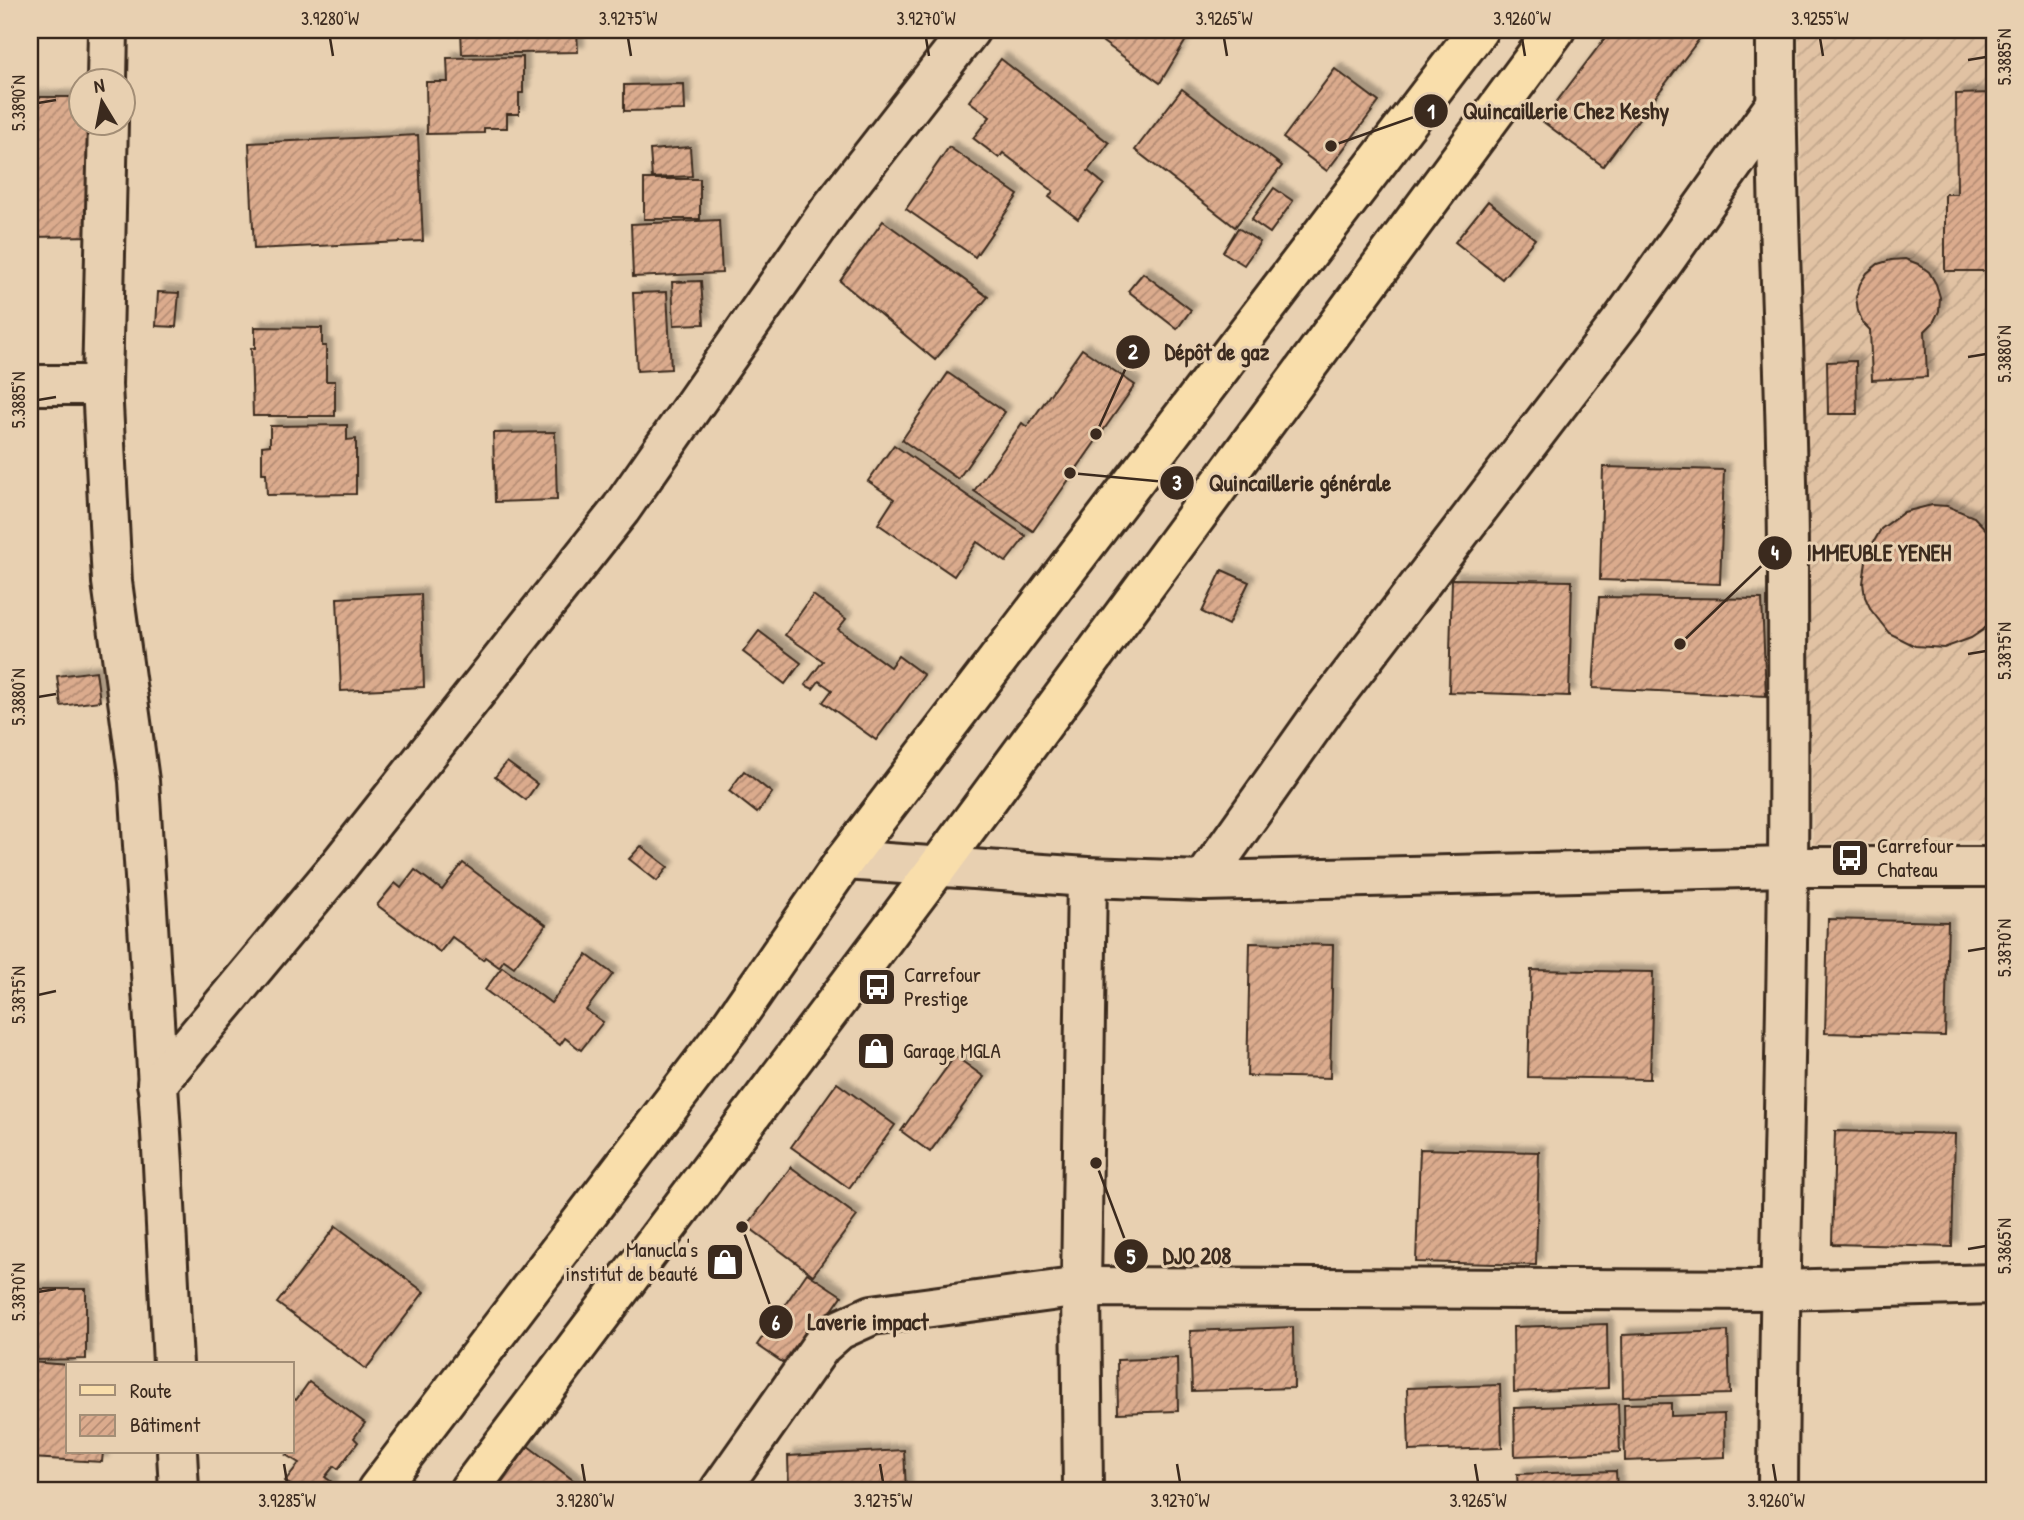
<svg xmlns="http://www.w3.org/2000/svg" width="2024" height="1520" font-family="'Patrick Hand',sans-serif">
  <style>
    .industrial { fill: url(#industrial-furrows) }
    .building { fill: url(#building-hatch); stroke: #3b2a1e; stroke-width: 2; filter: url(#shadow) }
    .lines { fill: none; stroke-linecap: round; stroke-linejoin: round }
    .minor-casing { stroke: #3b2a1e; stroke-width: 44 }
    .major-casing { stroke: #3b2a1e; stroke-width: 44 }
    .minor { stroke: #e8d0b1; stroke-width: 38 }
    .major { stroke: #f9deab; stroke-width: 38 }
    .ticks { fill: none; stroke: #3b2a1e; stroke-width: 2.5 }
    .labels { text-anchor: middle; stroke-width: 6; stroke-linejoin: round; paint-order: stroke }
    .poi-label { font-size: 21px; fill: #3b2a1e; stroke: #e8d0b1; text-anchor: start }
    .leader { fill: none; stroke: #3b2a1e; stroke-width: 2.5 }
    .callout-dot { fill: #3b2a1e; stroke: #e8d0b1; stroke-width: 2.5 }
    .mark-label { font-size: 21px; text-anchor: middle; font-weight: bold; fill: #fff }
    .callout-label { font-size: 23px; text-anchor: middle; font-weight: bold; fill: #3b2a1e; stroke: #e8d0b1; stroke-width: 6; stroke-linejoin: round; paint-order: stroke }
    .neatline { fill: none; stroke: #3b2a1e; stroke-width: 2.5 }
    .ticks-label { font-size: 18px; text-anchor: middle; fill: #3b2a1e }
  </style>
  <defs>
    <pattern id="industrial-furrows" width="10" height="10" patternUnits="userSpaceOnUse" patternTransform="scale(1.75)"><rect width="10" height="10" fill="#e1c2a3"/><path d="M-1 1l2-2M0 10L10 0M9 11l2-2" fill="none" stroke="#c2a78c"/></pattern>
    <pattern id="building-hatch" width="6" height="6" patternUnits="userSpaceOnUse" patternTransform="scale(1.75)"><rect width="6" height="6" fill="#dbab8d"/><path d="M-1 1l2-2M0 6l6-6M5 7l2-2" fill="none" stroke="#b38b73"/></pattern>
    <filter id="shadow"><feDropShadow dx="6" dy="-6" stdDeviation="2" flood-color="#0004"/></filter>
  </defs>
  <rect width="100%" height="100%" fill="#e8d0b1"/>
  <filter id="ink" filterUnits="userSpaceOnUse"><feTurbulence type="fractalNoise" baseFrequency=".0143" numOctaves="2"/><feDisplacementMap in="SourceGraphic" scale="14" xChannelSelector="R" yChannelSelector="G"/><feConvolveMatrix kernelMatrix="1 2 1 2 8 2 1 2 1" color-interpolation-filters="sRGB"/></filter>
  <g filter="url(#ink)">
    <polygon class="industrial" points="1799,30 1994,30 1994,840 1813,844"/>
    <g class="building">
      <polygon points="461,30 577,30 578,52 462,54"/>
      <polygon points="1111,30 1192,30 1160,83 1103,42"/>
      <polygon points="1611,30 1706,30 1603,166 1542,121"/>
      <polygon points="523,57 523,93 519,93 519,114 507,114 507,128 484,128 484,133 427,134 426,82 448,82 447,58"/>
      <polygon points="1001,59 1109,143 1088,171 1104,184 1078,219 1049,197 1053,191 1003,153 999,158 973,138 990,117 969,101"/>
      <polygon points="1335,69 1379,102 1327,171 1283,138"/>
      <polygon points="684,84 685,110 624,111 624,85"/>
      <polygon points="1182,89 1282,166 1235,227 1135,150"/>
      <polygon points="1994,93 1994,271 1945,271 1945,194 1957,194 1956,94"/>
      <polygon points="30,97 80,97 80,122 95,122 96,236 30,237"/>
      <polygon points="418,135 423,241 254,249 249,143"/>
      <polygon points="690,147 692,176 652,178 650,150"/>
      <polygon points="949,147 1018,195 975,257 906,209"/>
      <rect x="644" y="179" width="56" height="40"/>
      <polygon points="1274,188 1293,201 1270,233 1251,220"/>
      <polygon points="1488,201 1535,239 1502,279 1455,242"/>
      <polygon points="719,220 722,273 633,277 631,224"/>
      <polygon points="883,221 988,297 935,360 840,281"/>
      <polygon points="1238,228 1260,242 1244,265 1223,252"/>
      <polygon points="1905,259 1918,264 1929,272 1936,284 1940,297 1939,311 1933,323 1925,331 1927,377 1872,380 1870,330 1863,323 1858,311 1856,297 1860,284 1867,273 1878,264 1891,260"/>
      <polygon points="1143,273 1191,310 1177,329 1128,291"/>
      <polygon points="701,281 704,324 674,325 672,282"/>
      <polygon points="158,292 179,293 176,327 156,326"/>
      <polygon points="667,292 671,369 637,371 633,293"/>
      <polygon points="255,327 322,328 322,346 326,346 326,381 335,381 335,416 253,416 251,348 255,348"/>
      <polygon points="1082,349 1135,385 1033,531 974,491 1022,423 1027,427"/>
      <polygon points="1856,361 1857,414 1828,414 1827,362"/>
      <polygon points="948,373 1005,412 958,479 902,440"/>
      <polygon points="347,425 347,440 356,439 356,494 267,495 266,473 262,473 262,446 270,445 270,426"/>
      <polygon points="555,432 557,500 495,502 493,433"/>
      <polygon points="894,445 1026,536 1006,562 977,542 954,576 878,524 894,499 868,481"/>
      <polygon points="1603,467 1724,470 1720,584 1600,580"/>
      <polygon points="1932,505 1947,506 1974,517 1994,538 1994,616 1983,630 1971,638 1944,648 1915,646 1889,633 1871,610 1865,597 1863,583 1867,554 1881,529 1904,512"/>
      <polygon points="1222,570 1249,582 1228,625 1202,612"/>
      <polygon points="1452,579 1572,581 1569,696 1449,692"/>
      <polygon points="421,594 424,687 341,691 337,598"/>
      <polygon points="813,595 846,619 838,629 890,667 898,656 924,675 876,740 823,702 832,690 819,681 813,689 805,685 823,661 785,635"/>
      <polygon points="1599,597 1762,599 1766,696 1593,688"/>
      <polygon points="759,631 801,663 785,684 743,652"/>
      <polygon points="96,671 100,701 61,706 57,676"/>
      <polygon points="507,762 537,784 526,800 495,777"/>
      <polygon points="744,771 772,793 757,813 729,791"/>
      <polygon points="641,846 668,867 657,881 629,859"/>
      <polygon points="463,863 546,925 514,967 504,960 499,967 485,957 483,960 452,937 440,952 377,905 395,883 401,888 415,870 442,890"/>
      <polygon points="1828,919 1948,922 1945,1036 1825,1033"/>
      <polygon points="1250,943 1333,945 1330,1078 1247,1076"/>
      <polygon points="587,955 613,974 586,1010 603,1022 581,1050 565,1038 560,1045 485,990 502,967 551,1003"/>
      <polygon points="1531,970 1653,972 1650,1079 1528,1077"/>
      <polygon points="955,1056 984,1077 930,1152 901,1131"/>
      <polygon points="837,1083 895,1125 849,1188 791,1147"/>
      <polygon points="1835,1131 1955,1134 1952,1247 1832,1244"/>
      <polygon points="1420,1149 1539,1152 1536,1265 1416,1262"/>
      <polygon points="791,1167 857,1216 813,1275 747,1226"/>
      <polygon points="336,1226 424,1292 366,1369 277,1303"/>
      <polygon points="807,1273 842,1296 791,1368 757,1345"/>
      <polygon points="30,1289 86,1289 86,1359 30,1360"/>
      <polygon points="1607,1324 1608,1388 1514,1392 1513,1327"/>
      <polygon points="1293,1327 1294,1388 1192,1391 1190,1331"/>
      <polygon points="1728,1331 1730,1394 1623,1397 1622,1335"/>
      <polygon points="1177,1358 1178,1411 1118,1413 1117,1360"/>
      <polygon points="30,1362 68,1365 68,1452 103,1452 102,1462 30,1458"/>
      <polygon points="309,1382 365,1423 354,1438 358,1442 338,1469 334,1466 325,1477 333,1483 328,1490 297,1490 285,1481 299,1463 286,1455 292,1452 292,1397 296,1400"/>
      <polygon points="1500,1385 1502,1448 1409,1451 1407,1388"/>
      <polygon points="1671,1403 1671,1416 1724,1414 1725,1457 1625,1461 1624,1404"/>
      <polygon points="1618,1404 1620,1452 1515,1456 1514,1408"/>
      <polygon points="528,1446 577,1483 572,1490 497,1490"/>
      <polygon points="904,1450 906,1490 789,1490 788,1456"/>
      <polygon points="1616,1471 1617,1490 1518,1490 1517,1474"/>
    </g>
    <g class="lines">
      <defs>
        <g id="minor">
          <path d="M1776 30C1775 203 1787 377 1788 551 1788 656 1789 761 1788 866 1786 1074 1779 1282 1778 1490"/>
          <polyline points="107,80 108,30"/>
          <polyline points="108,122 102,385 112,582 139,781 163,1165 173,1364"/>
          <polyline points="30,385 102,385"/>
          <polyline points="845,860 1087,877 1203,881 1788,867 1994,867"/>
          <polyline points="1203,881 1324,710 1623,319 1776,104"/>
          <polyline points="157,1084 333,873 621,509 832,207 970,30"/>
          <polyline points="177,1452 179,1490"/>
          <polyline points="720,1490 821,1346 839,1330 872,1315 1081,1287 1779,1290 1994,1284"/>
          <polyline points="1083,1490 1081,1287 1087,877"/>
        </g>
        <g id="major">
          <polyline points="377,1490 729,1028 845,860 1478,30"/>
          <polyline points="469,1490 937,868 1555,30"/>
        </g>
      </defs>
      <use href="#minor" class="minor-casing"/>
      <use href="#major" class="major-casing"/>
      <use href="#minor" class="minor"/>
      <use href="#major" class="major"/>
    </g>
  </g>
  <path class="ticks" d="M330 38 333 56M628 38 631 56M926 38 929 56M1224 38 1227 56M1522 38 1525 56M1820 38 1823 56M1968 60 1986 57M38 103 56 100M1968 357 1986 354M38 400 56 397M1968 654 1986 651M38 697 56 694M1968 951 1986 948M38 995 56 991M1968 1249 1986 1246M38 1292 56 1289M284 1464 287 1482M582 1464 585 1482M880 1464 883 1482M1177 1464 1180 1482M1475 1464 1478 1482M1773 1464 1776 1482"/>
  <defs>
    <symbol id="bus-square" viewBox="-11 -11 22 22"><rect x="-9" y="-9" width="18" height="18" rx="4" fill="#3b2a1e" stroke="#e8d0b1"/><path d="M-5-6H5V4H4V6H2V4H-2V6H-4V4H-5ZM-3.5-4V0h7V-4ZM-3.5 1.2v1.5H-2V1.2ZM2 1.2v1.5H3.5V1.2Z" fill="#fff"/></symbol>
    <symbol id="shop-square" viewBox="-11 -11 22 22"><rect x="-9" y="-9" width="18" height="18" rx="4" fill="#3b2a1e" stroke="#e8d0b1"/><path d="M-5-2.5h2.3a2.7 3.5 0 0 1 5.4 0H5L5.5 6h-11ZM-1.5-2.5h3a1.5 2.3 0 0 0-3 0Z" fill="#fff"/></symbol>
  </defs>
  <g fill-rule="evenodd">
    <use href="#bus-square" x="1828" y="836" width="44" height="44"/>
    <use href="#bus-square" x="855" y="965" width="44" height="44"/>
    <use href="#shop-square" x="854" y="1029" width="44" height="44"/>
    <use href="#shop-square" x="703" y="1240" width="44" height="44"/>
  </g>
  <g class="labels">
    <g class="poi-label">
      <text x="1877" y="853">Carrefour<tspan x="1877" dy="24">Chateau</tspan></text>
      <text x="904" y="982">Carrefour<tspan x="904" dy="24">Prestige</tspan></text>
      <text x="903" y="1058">Garage MGLA</text>
      <text x="698" y="1257" text-anchor="end">Manucla's<tspan x="698" dy="24">institut de beauté</tspan></text>
    </g>
  </g>
  <path class="leader" d="M1331 146L1431 111M1096 434L1133 352M1070 473L1177 483M1680 644L1775 553M1096 1163L1131 1256M742 1227L776 1322"/>
  <g class="callout-dot">
    <circle cx="1331" cy="146" r="7"/>
    <circle cx="1096" cy="434" r="7"/>
    <circle cx="1070" cy="473" r="7"/>
    <circle cx="1680" cy="644" r="7"/>
    <circle cx="1096" cy="1163" r="7"/>
    <circle cx="742" cy="1227" r="7"/>
    <circle cx="1431" cy="111" r="18"/>
    <circle cx="1133" cy="352" r="18"/>
    <circle cx="1177" cy="483" r="18"/>
    <circle cx="1775" cy="553" r="18"/>
    <circle cx="1131" cy="1256" r="18"/>
    <circle cx="776" cy="1322" r="18"/>
  </g>
  <g class="mark-label">
    <text x="1431" y="119">1</text>
    <text x="1133" y="359">2</text>
    <text x="1177" y="490">3</text>
    <text x="1775" y="560">4</text>
    <text x="1131" y="1264">5</text>
    <text x="776" y="1330">6</text>
  </g>
  <g class="callout-label">
    <text x="1566" y="119">Quincaillerie Chez Keshy</text>
    <text x="1217" y="360">Dépôt de gaz</text>
    <text x="1300" y="491">Quincaillerie générale</text>
    <text x="1879" y="561">IMMEUBLE YENEH</text>
    <text x="1197" y="1264">DJO 208</text>
    <text x="868" y="1330">Laverie impact</text>
  </g>
  <rect width="2024" height="1520" fill="none" stroke="#e8d0b1" stroke-width="77"/>
  <rect x="66" y="1362" width="228" height="91" fill="#e8d0b1" stroke="#a38e76" stroke-width="2"/>
  <rect x="80" y="1385" width="35" height="10" fill="#f9deab" stroke="#a38e76" stroke-width="2"/>
  <text x="130" y="1398" font-size="21" fill="#3b2a1e">Route</text>
  <rect x="80" y="1415" width="35" height="21" fill="url(#building-hatch)" stroke="#a38e76" stroke-width="2"/>
  <text x="130" y="1432" font-size="21" fill="#3b2a1e">Bâtiment</text>
  <g transform="translate(102 102) rotate(350)"><circle r="33" fill="#e8d0b1" stroke="#a38e76" stroke-width="2"/>
  <path d="M0-5L12 26L0 18L-12 26Z" fill="#3b2a1e"/>
  <text y="-10" font-size="19" font-weight="bold" text-anchor="middle" fill="#3b2a1e">N</text>
  </g>
  <rect x="38" y="38" width="1948" height="1444" class="neatline"/>
  <g class="ticks-label">
    <text x="330" y="25">3.9280°W</text>
    <text x="628" y="25">3.9275°W</text>
    <text x="926" y="25">3.9270°W</text>
    <text x="1224" y="25">3.9265°W</text>
    <text x="1522" y="25">3.9260°W</text>
    <text x="1820" y="25">3.9255°W</text>
    <text transform="translate(2005 57) rotate(-90)" y="6">5.3885°N</text>
    <text transform="translate(19 103) rotate(-90)" y="6">5.3890°N</text>
    <text transform="translate(2005 354) rotate(-90)" y="6">5.3880°N</text>
    <text transform="translate(19 400) rotate(-90)" y="6">5.3885°N</text>
    <text transform="translate(2005 651) rotate(-90)" y="6">5.3875°N</text>
    <text transform="translate(19 697) rotate(-90)" y="6">5.3880°N</text>
    <text transform="translate(2005 948) rotate(-90)" y="6">5.3870°N</text>
    <text transform="translate(19 995) rotate(-90)" y="6">5.3875°N</text>
    <text transform="translate(2005 1246) rotate(-90)" y="6">5.3865°N</text>
    <text transform="translate(19 1292) rotate(-90)" y="6">5.3870°N</text>
    <text x="287" y="1507">3.9285°W</text>
    <text x="585" y="1507">3.9280°W</text>
    <text x="883" y="1507">3.9275°W</text>
    <text x="1180" y="1507">3.9270°W</text>
    <text x="1478" y="1507">3.9265°W</text>
    <text x="1776" y="1507">3.9260°W</text>
  </g>
</svg>
